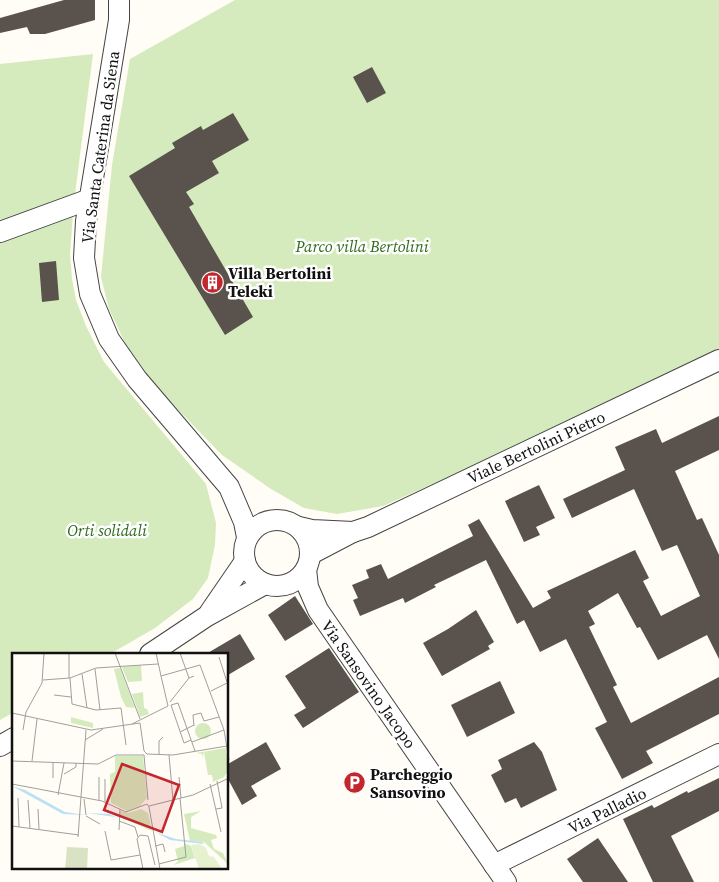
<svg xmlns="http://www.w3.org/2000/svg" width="719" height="882" font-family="'Source Serif 4',serif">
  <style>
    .green { fill: #d5ebbd }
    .building { fill: #5a524d }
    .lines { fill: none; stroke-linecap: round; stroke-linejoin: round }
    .minor-casing { stroke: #444; stroke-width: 22 }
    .minor { stroke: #fff; stroke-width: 20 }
    .labels { text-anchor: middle; stroke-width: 5; stroke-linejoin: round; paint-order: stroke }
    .street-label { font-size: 16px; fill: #111; stroke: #fff }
    .park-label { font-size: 16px; font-style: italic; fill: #2f6b1f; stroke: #fff }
    .poi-label { font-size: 16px; font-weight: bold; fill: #111; stroke: #fff; text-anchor: start }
    .inset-road { fill: none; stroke: #a09f9a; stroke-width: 1 }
    .view { fill: #c4262e; fill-opacity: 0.15; stroke: #c4262e; stroke-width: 2.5 }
    .inset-edge { fill: none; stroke: #111; stroke-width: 2.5 }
  </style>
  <rect width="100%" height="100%" fill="#fffdf5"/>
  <g class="green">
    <polygon points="235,0 719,0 719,351 624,399 383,506 337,514 304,508 271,489 222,455 158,389 126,345 109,309 101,277 112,165 130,59"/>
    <polygon points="93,54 75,194 0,220 0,64"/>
    <polygon points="73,214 70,254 72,279 76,300 86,326 104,362 206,484 216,523 215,545 208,578 193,599 155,628 110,654 14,654 14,712 0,720 0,243"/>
  </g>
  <g class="building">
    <polygon points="64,0 95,0 95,20 45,34 30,34 27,27 0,33 0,18"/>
    <polygon points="372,67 386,93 367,103 353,77"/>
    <polygon points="233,113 249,140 212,161 219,173 186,192 194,204 189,207 253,317 225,335 129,176 175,148 172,143 201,126 203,130"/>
    <polygon points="56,261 59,300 42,302 39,263"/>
    <polygon points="719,416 719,450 675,471 697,520 702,518 719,555 719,659 707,635 658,660 640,627 637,628 618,593 588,611 595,624 589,627 617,685 613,687 631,723 719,677 719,714 646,751 653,763 622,779 595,728 607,722 566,639 540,652 524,620 517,624 486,560 434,585 436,587 405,603 403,598 360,616 353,600 358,598 352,585 369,578 366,570 381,564 388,579 473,536 468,525 479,519 533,608 551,598 547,591 635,550 649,578 643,581 661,616 700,596 677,545 662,551 634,489 572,518 563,499 625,470 615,447 656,429 662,443"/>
    <polygon points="539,485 555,518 536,527 540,535 524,542 505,501"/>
    <polygon points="295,596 313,624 285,641 268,615"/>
    <polygon points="476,610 494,642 488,646 490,649 442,676 423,643 448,629"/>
    <polygon points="240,634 255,659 228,675 228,654 206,654"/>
    <polygon points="329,648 359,692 303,728 294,715 306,708 285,676"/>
    <polygon points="500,681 515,713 467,737 451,705"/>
    <polygon points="266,742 281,769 251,786 257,796 242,805 228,779 228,764"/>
    <polygon points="534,742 542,752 557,790 521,808 516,798 505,803 491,775 502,769 498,760"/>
    <polygon points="719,778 719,811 671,836 694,882 653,882 623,819 652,805 654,808 687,791 688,793"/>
    <polygon points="598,838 628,882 583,882 567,859"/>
  </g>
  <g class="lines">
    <defs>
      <g id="minor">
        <polyline points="119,0 119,20 86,221 84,258 90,294 109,339 137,379 229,487 244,522 247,537"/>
        <polyline points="0,232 90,199"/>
        <circle cx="277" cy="553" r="33"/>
        <polyline points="299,527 312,530 353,532 311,554"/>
        <polyline points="353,532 368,527 719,360"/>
        <polyline points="306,569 308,587 318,610 506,882"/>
        <polyline points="210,612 245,561"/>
        <polyline points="150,654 207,616 265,584"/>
        <polyline points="0,746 14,738"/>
        <polyline points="494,865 719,754"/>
      </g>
    </defs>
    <use href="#minor" class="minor-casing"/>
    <use href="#minor" class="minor"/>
  </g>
  <defs>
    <symbol id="building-disc" viewBox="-11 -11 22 22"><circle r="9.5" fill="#c4262e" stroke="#fff"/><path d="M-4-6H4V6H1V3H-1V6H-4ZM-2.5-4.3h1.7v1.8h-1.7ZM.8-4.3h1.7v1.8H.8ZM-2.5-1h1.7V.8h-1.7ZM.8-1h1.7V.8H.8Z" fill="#fff"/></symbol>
    <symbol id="parking-disc" viewBox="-11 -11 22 22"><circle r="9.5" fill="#c4262e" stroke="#fff"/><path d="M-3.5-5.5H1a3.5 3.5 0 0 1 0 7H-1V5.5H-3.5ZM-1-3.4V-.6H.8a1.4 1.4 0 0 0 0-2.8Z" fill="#fff"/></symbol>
  </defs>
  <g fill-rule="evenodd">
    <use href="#building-disc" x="200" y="270" width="25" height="25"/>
    <use href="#parking-disc" x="342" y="770" width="25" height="25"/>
  </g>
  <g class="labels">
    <g class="street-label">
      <text transform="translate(100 147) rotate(-82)" y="6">Via Santa Caterina da Siena</text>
      <text transform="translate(536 447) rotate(-25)" y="6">Viale Bertolini Pietro</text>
      <text transform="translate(369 684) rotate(55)" y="6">Via Sansovino Jacopo</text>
      <text transform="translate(607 810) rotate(-26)" y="6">Via Palladio</text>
    </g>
    <g class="park-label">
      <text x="362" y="252">Parco villa Bertolini</text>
      <text x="107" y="536">Orti solidali</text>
    </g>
    <g class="poi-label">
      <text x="228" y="279">Villa Bertolini<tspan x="228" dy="18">Teleki</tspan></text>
      <text x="370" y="780">Parcheggio<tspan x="370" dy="18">Sansovino</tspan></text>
    </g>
  </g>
  <g transform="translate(12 653)">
    <rect width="216" height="216" fill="#fffdf5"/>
    <path d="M129 12 130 28 116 29 110 14ZM108 15 123 55 114 54 109 44 102 16ZM131 39 132 55 135 56 137 61 128 64 120 41ZM59 64 81 70V75L59 70ZM183 78a8 8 0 1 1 16 0a8 8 0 1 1-16 0ZM214 95 216 118 212 124 201 129 200 122H196L192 99 190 105V101L184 100ZM103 103H131L135 145 127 154 115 158 99 150 98 121 103 119ZM129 156 136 160 140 178 108 164V158L116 160ZM189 158 179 164V175L204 182 205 185 199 187 202 196 211 200 216 211 192 189 178 188 172 161ZM172 190 179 193 183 205 162 212 166 208 163 196 172 193Z" fill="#d5ebbd"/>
    <path d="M55 194 76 195 75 216H53Z" fill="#d9e3c4"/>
    <path d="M188 191 194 195 197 203 202 204 210 216H187L179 192Z" fill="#e6f2cf"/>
    <path d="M0 133 13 137 53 159 73 162 51 161ZM75 160 97 161 141 181 103 164ZM143 179 164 186 190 189 216 214 192 191 158 187Z" fill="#b9e0f7"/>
    <path class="inset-road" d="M103 0 128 66M144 0 149 23M168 0 177 25M207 4 215 29M83 16 88 57M70 21 75 55M57 25V0M58 25 60 51 84 57 109 55 114 92M31 27 58 25 84 15 146 11M199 38 217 29M42 42 59 44M158 49 177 25 182 23M159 52 166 50 183 98M159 52 172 90 179 87M0 60 79 77 128 70M192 68 207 64M128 70 132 98 135 101 161 102 215 93M120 71 156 53 149 23 188 12 212 77 217 107M182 73 181 62 189 60 192 68M11 77 14 59 30 30 32 0M168 79 182 72M73 87 91 76M180 89 212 77M132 102 136 147M147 102V88L151 84M157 102 161 147M0 108 86 111 104 102H132M20 108 25 66M52 121 64 114V110M87 124V147M167 124 169 145M41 125V109M93 126V149M0 131 90 148 114 159 135 151 137 154M198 131 209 179M46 142 52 110M6 145 7 174M72 146 74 162M16 147 18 175M137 153 181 142 217 125M137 154 148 216M26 156 27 176M204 156 210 155 205 128M74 163 88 171M107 168 123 174 126 184M0 173 67 182M107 177 108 156M93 178 99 207 128 202M66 184 74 77M143 193 151 191 153 199M147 211 174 204 168 145M131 216 125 186 128 182 136 183 143 212"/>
    <path class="view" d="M110 111 167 132 150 179 92 157Z"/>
    <rect width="216" height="216" class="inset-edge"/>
  </g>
</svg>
